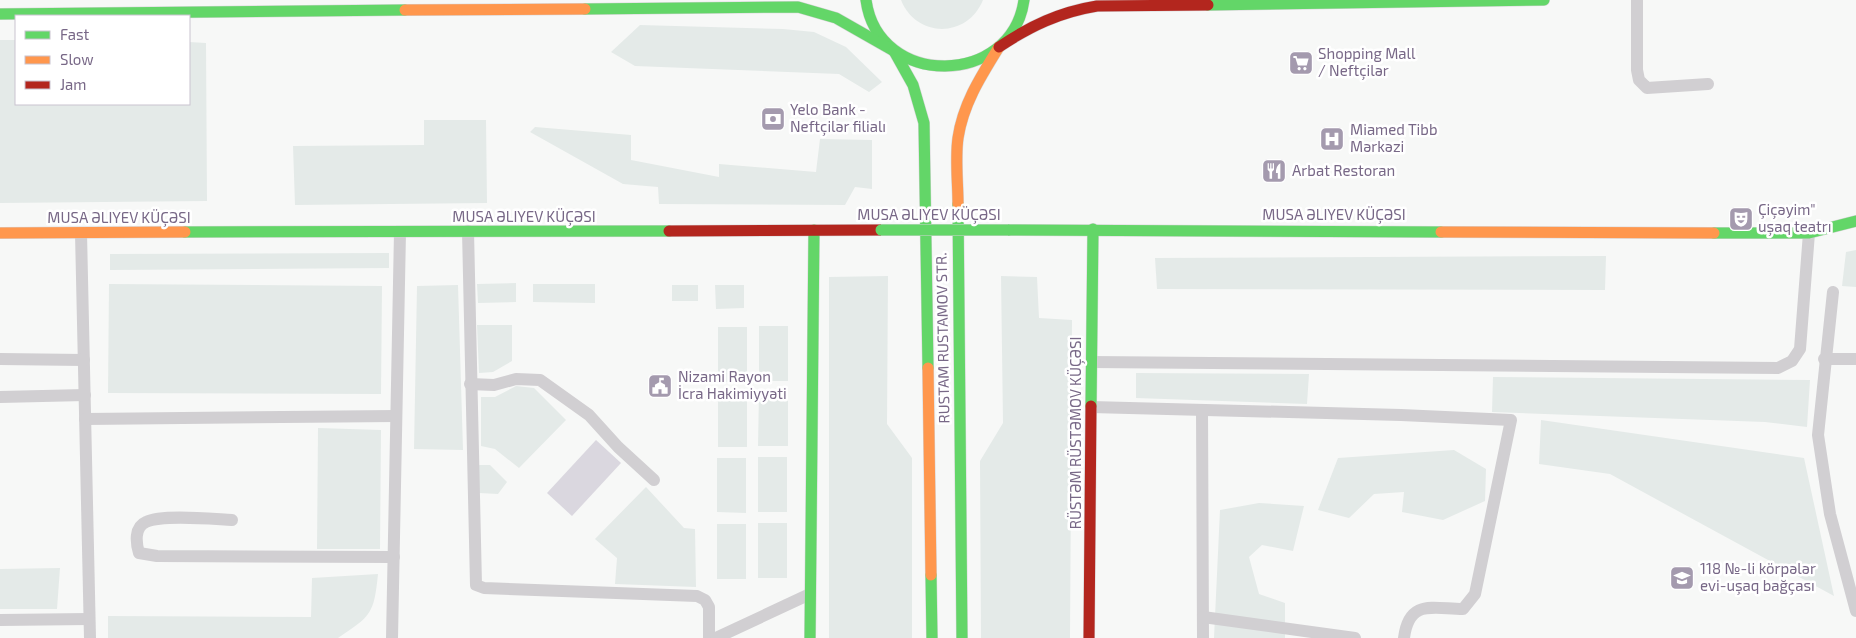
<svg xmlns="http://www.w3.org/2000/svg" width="1856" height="638" font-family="'Exo 2',sans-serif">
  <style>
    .green { fill: #e4eae8 }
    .water { fill: #dad7df }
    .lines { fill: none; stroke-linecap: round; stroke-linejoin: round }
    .fast-casing { stroke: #d5d4d6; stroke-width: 12 }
    .slow-casing { stroke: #d5d4d6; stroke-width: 12 }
    .jam-casing { stroke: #d5d4d6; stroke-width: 12 }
    .lane { stroke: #d1cfd2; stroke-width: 12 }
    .fast { stroke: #63d668; stroke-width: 11 }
    .slow { stroke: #ff974d; stroke-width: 11 }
    .jam { stroke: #b3261e; stroke-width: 11 }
    .fast-bridge-casing { stroke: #d5d4d6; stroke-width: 12; stroke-linecap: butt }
    .fast-bridge { stroke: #63d668; stroke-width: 11 }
    .labels { text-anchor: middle; stroke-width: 5; stroke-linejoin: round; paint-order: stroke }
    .poi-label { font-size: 15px; fill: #786887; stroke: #fff; text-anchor: start }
    .street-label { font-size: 15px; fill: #786887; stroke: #fff }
  </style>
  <rect width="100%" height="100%" fill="#f7f8f7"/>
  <g class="green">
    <path d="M901 0H983C967 39 916 38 901 0Z"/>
    <polygon points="640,25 783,29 814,32 846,47 882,82 869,92 839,74 635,66 611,52"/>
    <polygon points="0,40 16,40 16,104 189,104 189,42 206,43 207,201 0,203"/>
    <polygon points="424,120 486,120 487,203 295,205 293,146 424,145"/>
    <polygon points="535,127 631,135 631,160 719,177 719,164 816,172 820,139 872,140 872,189 855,187 845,205 659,204 658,187 623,184 530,132"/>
    <polygon points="1856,250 1856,287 1842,286 1846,252"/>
    <polygon points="389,253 389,268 110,270 110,254"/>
    <polygon points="1606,256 1605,290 1157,289 1155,258"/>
    <polygon points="888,276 887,424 912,458 912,638 829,638 829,277"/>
    <polygon points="1001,276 1037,277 1039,318 1072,320 1070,638 981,638 980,461 1003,423"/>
    <polygon points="516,283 516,302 478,303 477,284"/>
    <polygon points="109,284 382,286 381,394 108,393"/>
    <polygon points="533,284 595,284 595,303 533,302"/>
    <polygon points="458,285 463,450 414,449 417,286"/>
    <rect x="672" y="285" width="26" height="16"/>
    <polygon points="715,285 744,285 744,308 716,309"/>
    <polygon points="477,325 512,325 512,361 493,372 479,373"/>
    <rect x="759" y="326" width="29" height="55"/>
    <rect x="718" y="327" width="29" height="55"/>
    <polygon points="1136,373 1309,374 1307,404 1136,398"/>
    <polygon points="1493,377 1810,380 1807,427 1765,422 1492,412"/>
    <polygon points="516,386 534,388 566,420 519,468 495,449 481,446 481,397 495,397"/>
    <polygon points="759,392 788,392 788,446 758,446"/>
    <rect x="718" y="393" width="29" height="54"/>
    <polygon points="1541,420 1804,458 1834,596 1610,474 1539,464"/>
    <polygon points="318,428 381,430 380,549 317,549"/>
    <polygon points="1454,450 1486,469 1485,501 1443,520 1402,512 1404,492 1374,494 1349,518 1318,510 1338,458"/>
    <rect x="758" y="457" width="29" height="55"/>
    <polygon points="717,458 746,458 746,513 717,512"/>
    <polygon points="479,465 490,465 507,482 498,494 479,493"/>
    <polygon points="646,487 684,528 695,529 696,587 615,584 617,558 595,539"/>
    <polygon points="1259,503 1304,506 1293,551 1262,545 1249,557 1259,594 1285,603 1285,638 1214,638 1220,510"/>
    <rect x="758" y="523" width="29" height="55"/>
    <rect x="717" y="524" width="29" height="55"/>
    <polygon points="60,568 57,609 0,609 0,569"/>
    <path d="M378 574C374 614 371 616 338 638H108V616L311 617 312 578Z"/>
  </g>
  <polygon class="water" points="596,440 621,463 572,516 547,493"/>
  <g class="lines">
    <defs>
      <g id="fast">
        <path d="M866 0C878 89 1012 87 1024 0"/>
        <polyline points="1208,5 1544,0"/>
        <polyline points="585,9 798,7 836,18 894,51"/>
        <polyline points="0,14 405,10"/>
        <polyline points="894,51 913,85 924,123 928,368"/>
        <polyline points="958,204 962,638"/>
        <polyline points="1008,230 1441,232"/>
        <polyline points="185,232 669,231"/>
        <polyline points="1714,233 1809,233 1856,221"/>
        <polyline points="1091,406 1093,229"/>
        <polyline points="931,575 932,638"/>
        <polyline points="810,638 814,230"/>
      </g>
      <g id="slow">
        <polyline points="405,10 585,9"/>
        <path d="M958 204C958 183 955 159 958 138 963 104 981 76 999 47"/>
        <polyline points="1441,232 1714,233"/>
        <polyline points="0,233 185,232"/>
        <polyline points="928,368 931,575"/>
      </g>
      <g id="jam">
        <path d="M999 47C1030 26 1060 12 1097 6L1208 5"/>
        <polyline points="669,231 881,230"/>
        <polyline points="1089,638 1091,406"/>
      </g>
    </defs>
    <use href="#fast" class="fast-casing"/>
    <use href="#slow" class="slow-casing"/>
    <use href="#jam" class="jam-casing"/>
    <g class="lane">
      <polyline points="1637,0 1637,70 1639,80 1647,88 1708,84"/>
      <polyline points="468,231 476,585 484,588 697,596 705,600 709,607 709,638"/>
      <polyline points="81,233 90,638"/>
      <polyline points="1833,292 1818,435 1830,514 1856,611"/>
      <polyline points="0,359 84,360"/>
      <polyline points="1824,359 1856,359"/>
      <polyline points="1091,362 1778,368 1792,361 1800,349 1809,233"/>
      <polyline points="470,384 494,385 516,379 540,380 589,415 618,447 654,480"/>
      <polyline points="0,397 85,395"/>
      <path d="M1091 407 1401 415 1511 420 1475 594 1463 609C1434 609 1409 598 1404 638"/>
      <polyline points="1202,410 1203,638"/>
      <polyline points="85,419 396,416"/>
      <path d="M232 520C212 519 162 514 146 522 134 527 136 543 139 553L157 556 394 557"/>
      <polyline points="1203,617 1355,638"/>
      <polyline points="0,620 89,619"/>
      <polyline points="392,638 400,232"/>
      <polyline points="716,638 810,594"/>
    </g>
    <use href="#fast" class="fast"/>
    <use href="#slow" class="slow"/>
    <use href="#jam" class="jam"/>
    <defs>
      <polyline id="fast-bridge" points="881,230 1008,230"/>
    </defs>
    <use href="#fast-bridge" class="fast-bridge-casing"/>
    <use href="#fast-bridge" class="fast-bridge"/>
  </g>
  <defs>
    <symbol id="supermarket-square" viewBox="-11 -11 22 22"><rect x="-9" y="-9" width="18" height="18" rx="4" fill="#a49aae" stroke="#fff"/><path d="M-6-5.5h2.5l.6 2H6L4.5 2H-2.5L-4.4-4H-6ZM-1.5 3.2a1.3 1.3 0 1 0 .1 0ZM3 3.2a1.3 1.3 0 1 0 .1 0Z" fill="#fff"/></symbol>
    <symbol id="bank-square" viewBox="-11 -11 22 22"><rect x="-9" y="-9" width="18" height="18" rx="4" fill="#a49aae" stroke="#fff"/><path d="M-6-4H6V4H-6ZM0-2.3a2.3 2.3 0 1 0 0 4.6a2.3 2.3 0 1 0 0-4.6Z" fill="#fff"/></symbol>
    <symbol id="hospital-square" viewBox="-11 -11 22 22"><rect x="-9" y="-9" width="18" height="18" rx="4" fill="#a49aae" stroke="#fff"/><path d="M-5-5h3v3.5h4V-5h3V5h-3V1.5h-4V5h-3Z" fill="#fff"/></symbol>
    <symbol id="restaurant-square" viewBox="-11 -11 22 22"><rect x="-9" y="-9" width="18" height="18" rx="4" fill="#a49aae" stroke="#fff"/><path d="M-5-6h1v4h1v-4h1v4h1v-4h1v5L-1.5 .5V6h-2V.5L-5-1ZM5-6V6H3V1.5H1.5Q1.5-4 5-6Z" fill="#fff"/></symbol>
    <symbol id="theatre-square" viewBox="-11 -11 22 22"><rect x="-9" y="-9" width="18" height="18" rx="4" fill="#a49aae" stroke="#fff"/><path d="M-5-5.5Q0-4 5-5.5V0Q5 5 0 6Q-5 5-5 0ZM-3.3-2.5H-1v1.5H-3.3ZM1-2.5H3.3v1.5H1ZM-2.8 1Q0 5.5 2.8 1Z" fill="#fff"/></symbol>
    <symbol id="civic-square" viewBox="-11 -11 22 22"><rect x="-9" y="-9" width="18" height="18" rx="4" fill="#a49aae" stroke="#fff"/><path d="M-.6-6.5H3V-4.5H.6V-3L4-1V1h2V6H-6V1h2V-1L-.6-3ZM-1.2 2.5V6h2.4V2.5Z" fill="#fff"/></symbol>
    <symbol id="school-square" viewBox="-11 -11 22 22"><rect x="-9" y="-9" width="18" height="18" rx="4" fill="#a49aae" stroke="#fff"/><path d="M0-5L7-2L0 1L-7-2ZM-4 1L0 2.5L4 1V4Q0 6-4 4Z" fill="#fff"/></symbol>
  </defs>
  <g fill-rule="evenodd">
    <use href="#supermarket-square" x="1287" y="49" width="28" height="28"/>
    <use href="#bank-square" x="759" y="105" width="28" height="28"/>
    <use href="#hospital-square" x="1318" y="125" width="28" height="28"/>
    <use href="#restaurant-square" x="1260" y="157" width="28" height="28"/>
    <use href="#theatre-square" x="1727" y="205" width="28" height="28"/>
    <use href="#civic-square" x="646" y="372" width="28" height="28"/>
    <use href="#school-square" x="1668" y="564" width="28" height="28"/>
  </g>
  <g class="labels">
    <g class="poi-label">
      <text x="1318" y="59">Shopping Mall<tspan x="1318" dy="17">/ Neftçilәr</tspan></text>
      <text x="790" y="115">Yelo Bank -<tspan x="790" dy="17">Neftçilər filialı</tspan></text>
      <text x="1350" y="135">Miamed Tibb<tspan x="1350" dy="17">Mərkəzi</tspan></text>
      <text x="1292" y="176">Arbat Restoran</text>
      <text x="1758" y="215">Çiçəyim"<tspan x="1758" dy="17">uşaq teatrı</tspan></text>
      <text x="678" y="382">Nizami Rayon<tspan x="678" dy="17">İcra Hakimiyyəti</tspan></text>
      <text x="1700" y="574">118 №-li körpələr<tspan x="1700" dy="17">evi-uşaq bağçası</tspan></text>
    </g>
    <g class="street-label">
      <text x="929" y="220">MUSA ƏLIYEV KÜÇƏSI</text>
      <text x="1334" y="220">MUSA ƏLIYEV KÜÇƏSI</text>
      <text x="524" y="222">MUSA ƏLIYEV KÜÇƏSI</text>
      <text x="119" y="223">MUSA ƏLIYEV KÜÇƏSI</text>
      <text transform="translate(943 338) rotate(-91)" y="5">RUSTAM RUSTAMOV STR.</text>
      <text transform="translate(1076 433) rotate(-90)" y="5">RÜSTƏM RÜSTƏMOV KÜÇƏSI</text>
    </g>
  </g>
  <rect x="15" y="15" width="175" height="90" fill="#ffffff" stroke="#c9c3cf"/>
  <rect x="25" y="31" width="25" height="8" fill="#63d668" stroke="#c9c3cf"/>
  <text x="60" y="40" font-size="15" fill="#786887">Fast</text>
  <rect x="25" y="56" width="25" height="8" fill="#ff974d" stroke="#c9c3cf"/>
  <text x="60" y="65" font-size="15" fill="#786887">Slow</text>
  <rect x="25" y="81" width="25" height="8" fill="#b3261e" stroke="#c9c3cf"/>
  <text x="60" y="90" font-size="15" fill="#786887">Jam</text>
</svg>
